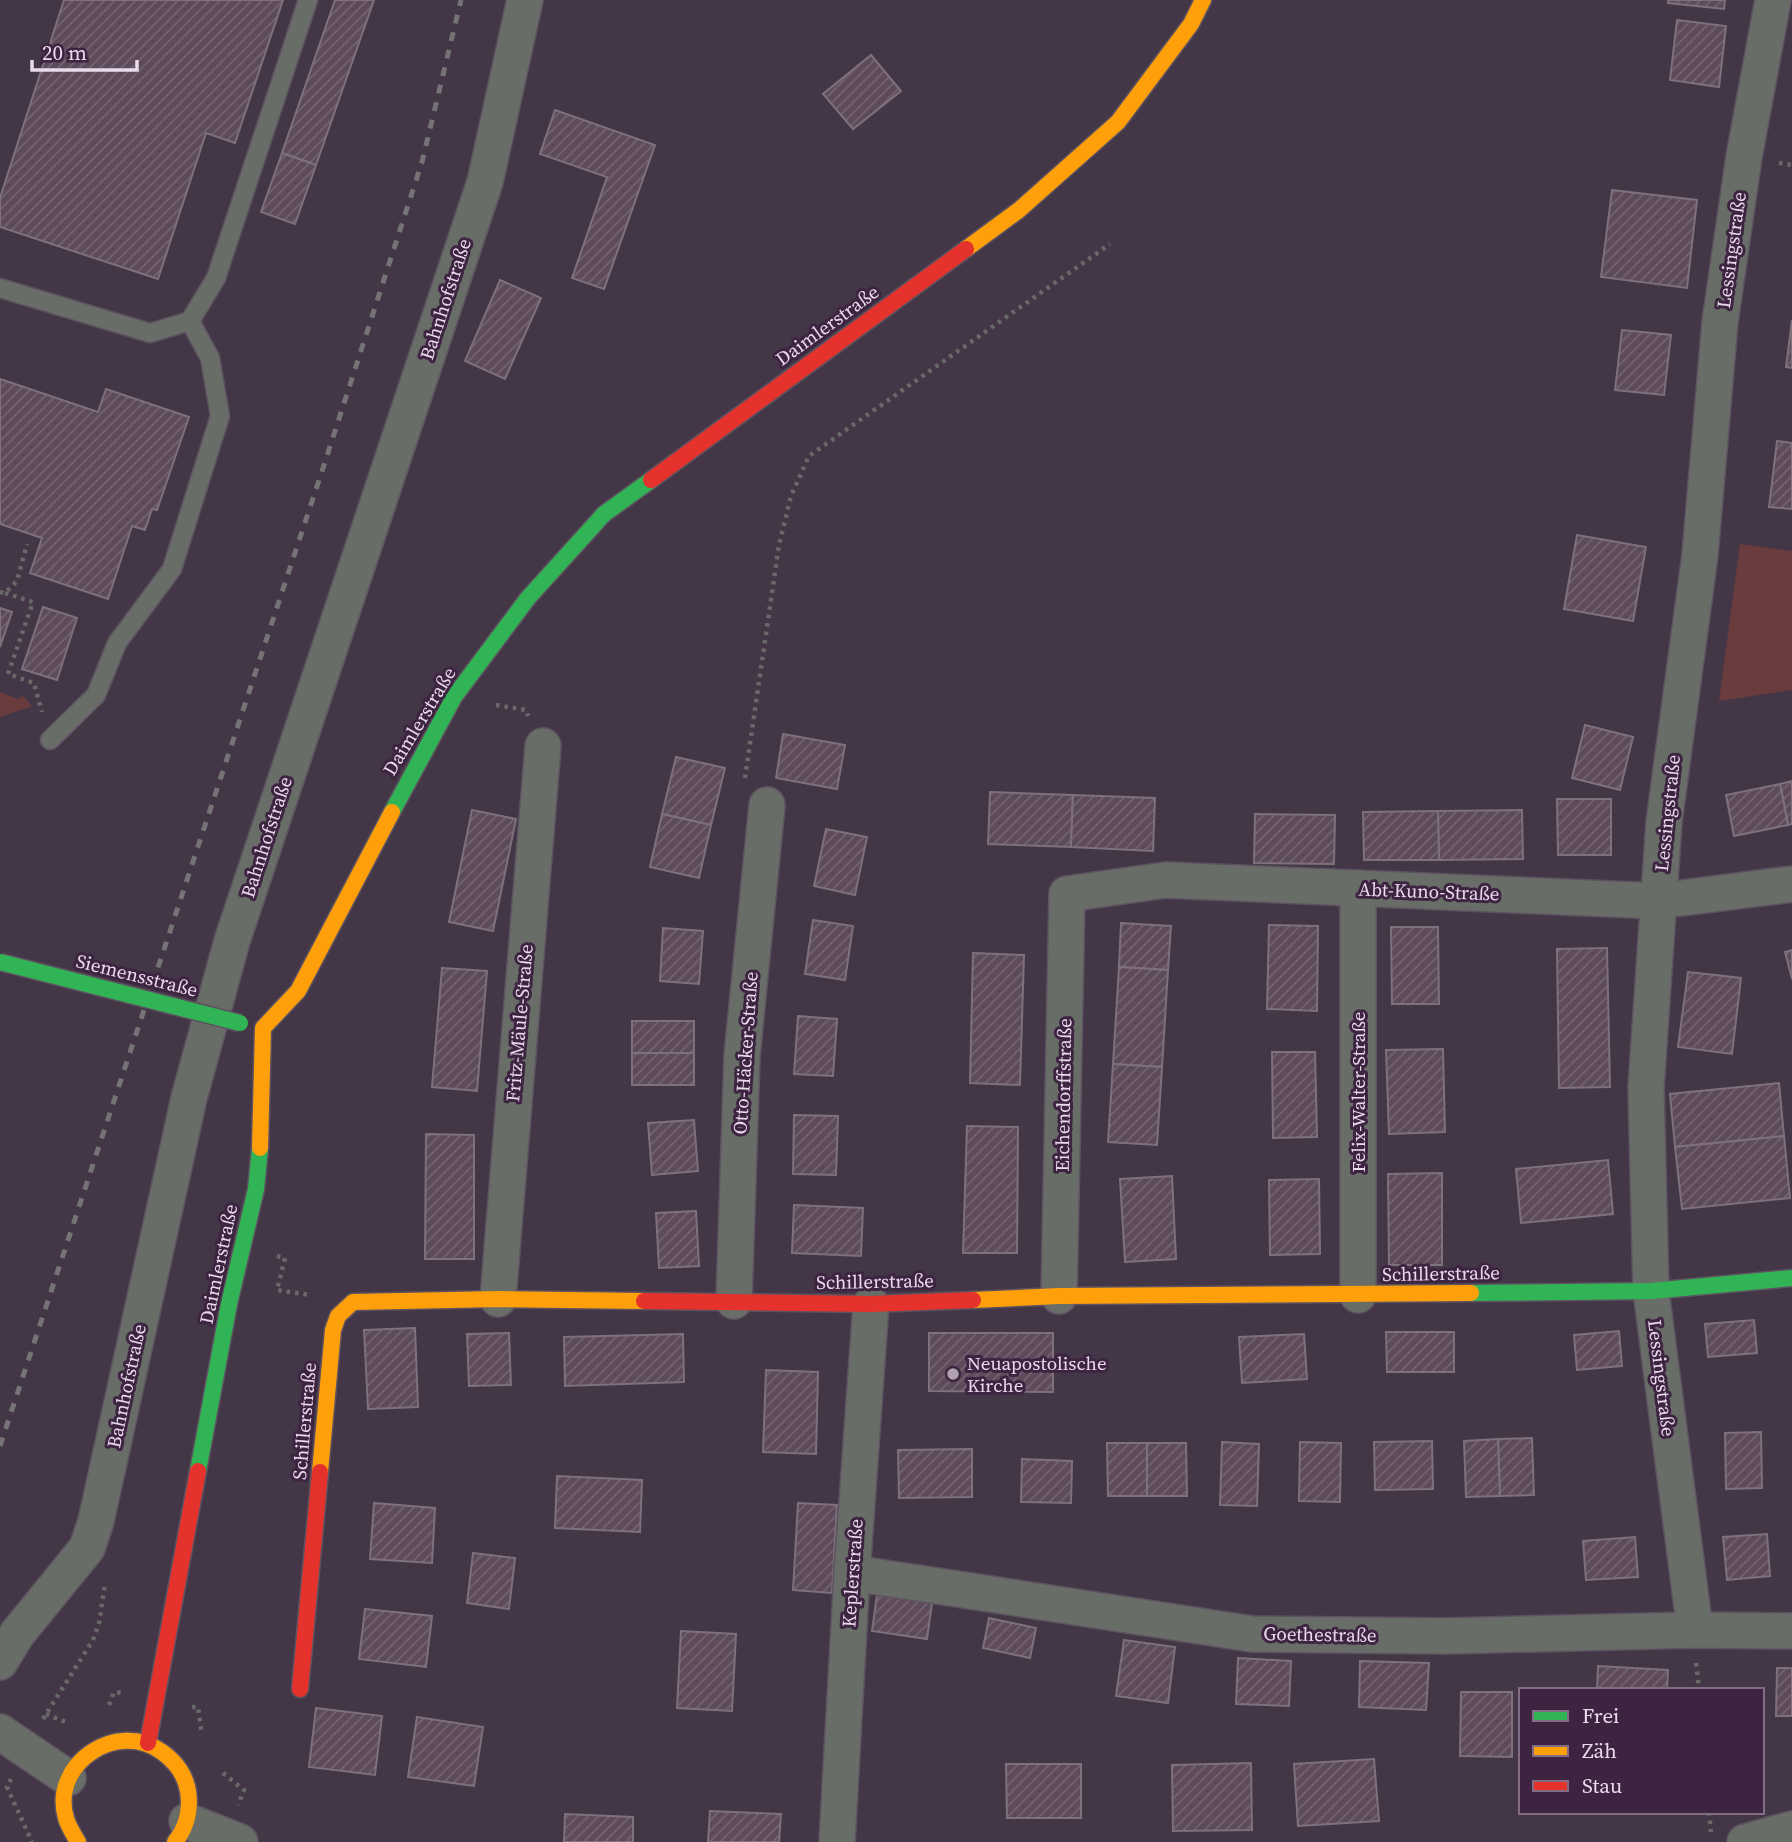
<svg xmlns="http://www.w3.org/2000/svg" width="1792" height="1842" font-family="'Source Serif 4',serif">
  <style>
    .green { fill: #6b3c3d }
    .building { fill: url(#building-hatch); stroke: #7e717c; stroke-width: 2 }
    .lines { fill: none; stroke-linecap: round; stroke-linejoin: round }
    .lane-casing { stroke: #5d525f; stroke-width: 21 }
    .street-casing { stroke: #5d525f; stroke-width: 38 }
    .fast-casing { stroke: #5d525f; stroke-width: 19 }
    .slow-casing { stroke: #5d525f; stroke-width: 19 }
    .jam-casing { stroke: #5d525f; stroke-width: 19 }
    .path { stroke: #69696a; stroke-width: 4.5; stroke-dasharray: 3.5 5; stroke-linecap: butt }
    .lane { stroke: #696d68; stroke-width: 18 }
    .street { stroke: #696d68; stroke-width: 35 }
    .fast { stroke: #30b455; stroke-width: 16 }
    .slow { stroke: #ff9f0a; stroke-width: 16 }
    .jam { stroke: #e5322d; stroke-width: 16 }
    .rail { stroke: #757376; stroke-width: 5; stroke-dasharray: 9 9; stroke-linecap: butt }
    .fast-bridge-casing { stroke: #5d525f; stroke-width: 19; stroke-linecap: butt }
    .fast-bridge { stroke: #30b455; stroke-width: 16 }
    .poi-dot { fill: #afa1b2; stroke: #3d2541; stroke-width: 2.5 }
    .labels { text-anchor: middle; stroke-width: 6; stroke-linejoin: round; paint-order: stroke }
    .street-label { font-size: 19px; fill: #e9daec; stroke: #3d2541 }
    .poi-label { font-size: 19px; fill: #e9daec; stroke: #3d2541; text-anchor: start }
  </style>
  <defs>
    <pattern id="building-hatch" width="6" height="6" patternUnits="userSpaceOnUse" patternTransform="scale(1.75)"><rect width="6" height="6" fill="#5d4a5a"/><path d="M-1 1l2-2M0 6l6-6M5 7l2-2" fill="none" stroke="#746472"/></pattern>
  </defs>
  <rect width="100%" height="100%" fill="#433646"/>
  <g class="green">
    <polygon points="1740,544 1792,551 1792,690 1719,701"/>
    <polygon points="0,692 18,699 23,696 32,706 0,717"/>
  </g>
  <g class="building">
    <polygon points="64,0 283,0 235,143 206,133 158,279 0,227 0,198"/>
    <polygon points="335,0 374,0 316,165 282,153"/>
    <polygon points="1668,0 1725,0 1724,9 1668,3"/>
    <polygon points="1677,20 1726,26 1719,87 1670,80"/>
    <polygon points="871,55 901,91 853,129 823,94"/>
    <polygon points="555,110 655,145 604,289 572,278 607,177 540,154"/>
    <polygon points="282,153 316,165 295,224 261,212"/>
    <polygon points="1612,190 1697,200 1687,288 1601,277"/>
    <polygon points="500,280 541,298 505,379 465,361"/>
    <polygon points="1792,320 1792,368 1786,367"/>
    <polygon points="1622,330 1671,335 1664,395 1615,390"/>
    <polygon points="0,379 98,412 106,389 189,417 157,510 152,509 145,530 132,526 108,599 30,573 42,538 0,524"/>
    <polygon points="1777,441 1792,443 1792,509 1769,507"/>
    <polygon points="1577,535 1646,547 1633,621 1564,609"/>
    <polygon points="43,607 77,618 57,680 22,669"/>
    <polygon points="0,608 12,612 0,647"/>
    <polygon points="1585,725 1633,737 1620,790 1572,778"/>
    <polygon points="783,734 845,745 837,789 776,778"/>
    <polygon points="676,757 725,768 711,825 662,814"/>
    <polygon points="1792,781 1792,824 1788,825 1780,784"/>
    <polygon points="1780,784 1788,825 1734,836 1726,795"/>
    <polygon points="990,792 1073,795 1071,847 988,844"/>
    <polygon points="1073,795 1155,798 1153,851 1071,847"/>
    <polygon points="1557,799 1611,799 1611,855 1558,855"/>
    <polygon points="472,810 516,819 493,931 449,922"/>
    <polygon points="1522,810 1523,859 1439,860 1438,811"/>
    <polygon points="1438,811 1439,860 1364,860 1363,812"/>
    <polygon points="662,814 711,825 699,878 650,867"/>
    <polygon points="1255,814 1335,815 1334,864 1254,863"/>
    <polygon points="826,829 867,837 855,895 814,886"/>
    <polygon points="813,920 853,926 845,980 805,974"/>
    <polygon points="1121,923 1171,926 1168,970 1119,967"/>
    <polygon points="1269,925 1318,926 1317,1011 1267,1009"/>
    <polygon points="1391,927 1438,927 1439,1004 1392,1004"/>
    <polygon points="663,928 703,931 699,984 660,981"/>
    <polygon points="1607,948 1610,1087 1559,1088 1557,949"/>
    <polygon points="1792,950 1792,979 1785,952"/>
    <polygon points="973,953 1024,955 1020,1085 970,1083"/>
    <polygon points="1119,967 1168,970 1162,1067 1113,1064"/>
    <polygon points="442,968 487,971 477,1091 432,1087"/>
    <polygon points="1688,972 1741,978 1732,1054 1678,1047"/>
    <polygon points="798,1016 837,1019 833,1076 794,1074"/>
    <rect x="632" y="1021" width="62" height="32"/>
    <polygon points="1443,1049 1445,1132 1389,1134 1386,1050"/>
    <polygon points="1272,1052 1315,1052 1317,1137 1273,1138"/>
    <rect x="632" y="1053" width="62" height="32"/>
    <polygon points="1113,1064 1162,1067 1157,1145 1108,1142"/>
    <polygon points="1779,1083 1784,1136 1675,1147 1670,1094"/>
    <polygon points="794,1115 838,1116 836,1175 793,1174"/>
    <polygon points="694,1120 698,1171 652,1175 648,1123"/>
    <polygon points="967,1126 1018,1127 1017,1253 963,1253"/>
    <polygon points="426,1134 474,1135 474,1259 425,1259"/>
    <polygon points="1784,1136 1790,1198 1682,1209 1675,1147"/>
    <polygon points="1608,1160 1613,1214 1521,1223 1516,1169"/>
    <polygon points="1442,1173 1442,1265 1389,1265 1388,1174"/>
    <polygon points="1172,1176 1176,1259 1125,1262 1120,1179"/>
    <polygon points="1319,1179 1320,1254 1270,1255 1269,1180"/>
    <polygon points="794,1205 863,1208 861,1256 792,1253"/>
    <polygon points="696,1211 699,1266 659,1268 656,1213"/>
    <polygon points="1754,1320 1757,1353 1708,1357 1705,1324"/>
    <polygon points="415,1328 418,1407 368,1409 364,1330"/>
    <polygon points="1619,1331 1622,1366 1577,1370 1574,1335"/>
    <polygon points="1386,1332 1454,1332 1454,1372 1387,1372"/>
    <polygon points="509,1333 511,1385 469,1386 467,1334"/>
    <polygon points="929,1333 1053,1333 1053,1392 929,1391"/>
    <polygon points="683,1334 684,1382 565,1386 564,1337"/>
    <polygon points="1304,1334 1307,1379 1242,1383 1239,1337"/>
    <polygon points="766,1370 818,1372 816,1454 763,1452"/>
    <polygon points="1761,1432 1762,1488 1726,1489 1725,1433"/>
    <polygon points="1532,1438 1534,1495 1500,1496 1498,1439"/>
    <polygon points="1498,1439 1500,1496 1466,1497 1464,1441"/>
    <polygon points="1432,1441 1433,1489 1375,1490 1374,1442"/>
    <polygon points="1222,1442 1259,1444 1257,1506 1220,1505"/>
    <polygon points="1300,1442 1341,1443 1340,1502 1299,1501"/>
    <polygon points="1107,1443 1147,1443 1147,1496 1108,1496"/>
    <polygon points="1147,1443 1186,1443 1187,1496 1147,1496"/>
    <polygon points="972,1449 972,1497 899,1498 898,1450"/>
    <polygon points="1022,1459 1072,1461 1071,1503 1021,1502"/>
    <polygon points="557,1476 642,1480 640,1532 555,1528"/>
    <polygon points="374,1503 435,1508 432,1563 370,1559"/>
    <polygon points="798,1503 837,1505 832,1593 793,1590"/>
    <polygon points="1767,1534 1770,1576 1727,1580 1723,1537"/>
    <polygon points="1635,1537 1638,1577 1586,1580 1583,1541"/>
    <polygon points="473,1553 515,1558 509,1609 467,1603"/>
    <polygon points="877,1595 932,1603 927,1639 872,1631"/>
    <polygon points="365,1609 432,1616 426,1667 359,1659"/>
    <polygon points="989,1618 1036,1628 1030,1658 983,1648"/>
    <polygon points="681,1631 736,1634 732,1711 677,1708"/>
    <polygon points="1124,1640 1175,1647 1168,1703 1116,1696"/>
    <polygon points="1238,1658 1291,1661 1289,1706 1236,1704"/>
    <polygon points="1360,1661 1429,1663 1426,1710 1359,1707"/>
    <polygon points="1598,1666 1668,1670 1667,1690 1597,1690"/>
    <polygon points="1777,1668 1792,1668 1792,1716 1776,1716"/>
    <polygon points="1461,1692 1512,1692 1512,1757 1460,1756"/>
    <polygon points="316,1708 382,1716 375,1775 309,1767"/>
    <polygon points="417,1717 483,1727 474,1786 408,1777"/>
    <polygon points="1374,1759 1379,1821 1298,1826 1294,1764"/>
    <polygon points="1251,1763 1252,1830 1173,1831 1172,1765"/>
    <polygon points="1006,1764 1081,1764 1081,1818 1007,1818"/>
    <polygon points="710,1811 781,1814 779,1842 708,1842"/>
    <polygon points="565,1814 633,1817 633,1842 564,1842"/>
  </g>
  <g class="lines">
    <defs>
      <g id="lane">
        <polyline points="0,288 150,333 190,321 216,278 308,0"/>
        <polyline points="50,740 96,695 117,643 172,569 220,416 210,358 190,321"/>
      </g>
      <g id="street">
        <polyline points="1358,1295 1358,888"/>
        <polyline points="1059,1296 1067,894 1166,880 1658,901 1792,884"/>
        <polyline points="498,1299 543,746"/>
        <polyline points="734,1301 742,1056 767,805"/>
        <polyline points="852,1573 1252,1634 1446,1636 1695,1630 1792,1631"/>
        <polyline points="1695,1630 1651,1291 1646,1088 1664,822 1700,555 1720,322 1744,157 1773,0"/>
        <polyline points="0,1662 17,1634 87,1548 96,1521 189,1098 232,941 485,182 525,0"/>
        <polyline points="0,1732 68,1778"/>
        <polyline points="187,1821 240,1842"/>
        <polyline points="837,1842 852,1573 871,1304"/>
        <polyline points="1745,1842 1792,1829"/>
      </g>
      <g id="fast">
        <polyline points="392,812 454,697 528,598 604,514 651,480"/>
        <polyline points="1471,1293 1651,1291 1792,1278"/>
        <polyline points="198,1471 229,1304 256,1189 260,1148"/>
      </g>
      <g id="slow">
        <polyline points="966,249 1019,210 1118,122 1191,24 1203,0"/>
        <polyline points="260,1148 263,1028 298,991 392,812"/>
        <polyline points="973,1300 1059,1296 1471,1293"/>
        <polyline points="320,1472 333,1330 338,1316 353,1302 498,1299 644,1301"/>
        <path d="M78 1842C74 1835 68 1826 66 1818 50 1764 117 1719 162 1752 176 1762 185 1774 188 1791 191 1810 187 1827 175 1842"/>
      </g>
      <g id="jam">
        <polyline points="651,480 966,249"/>
        <polyline points="644,1301 871,1304 973,1300"/>
        <polyline points="300,1689 320,1472"/>
        <polyline points="148,1743 198,1471"/>
      </g>
    </defs>
    <use href="#lane" class="lane-casing"/>
    <use href="#street" class="street-casing"/>
    <use href="#fast" class="fast-casing"/>
    <use href="#slow" class="slow-casing"/>
    <use href="#jam" class="jam-casing"/>
    <g class="path">
      <polyline points="1779,163 1792,165"/>
      <polyline points="0,592 5,593 17,581 27,544"/>
      <polyline points="5,593 33,602 8,674 34,683 42,712"/>
      <polyline points="496,705 526,710 528,716"/>
      <polyline points="745,778 779,545 791,496 809,456 1110,244"/>
      <polyline points="277,1256 285,1258 277,1290 311,1295"/>
      <polyline points="1696,1663 1699,1690"/>
      <polyline points="109,1705 114,1692 122,1693"/>
      <polyline points="192,1707 198,1707 202,1735"/>
      <polyline points="46,1714 68,1723"/>
      <polyline points="43,1719 93,1640 99,1624 105,1583"/>
      <polyline points="223,1773 244,1790 238,1805"/>
      <polyline points="11,1779 7,1787 32,1842"/>
      <polyline points="1709,1812 1711,1832"/>
    </g>
    <use href="#lane" class="lane"/>
    <use href="#street" class="street"/>
    <use href="#fast" class="fast"/>
    <use href="#slow" class="slow"/>
    <use href="#jam" class="jam"/>
    <polyline class="rail" points="0,1446 325,462 422,162 461,0"/>
    <defs>
      <polyline id="fast-bridge" points="0,962 240,1023"/>
    </defs>
    <use href="#fast-bridge" class="fast-bridge-casing"/>
    <use href="#fast-bridge" class="fast-bridge"/>
  </g>
  <circle class="poi-dot" cx="953" cy="1374" r="7"/>
  <g class="labels">
    <g class="street-label">
      <text transform="translate(1731 250) rotate(-82)" y="7">Lessingstraße</text>
      <text transform="translate(445 299) rotate(-72)" y="7">Bahnhofstraße</text>
      <text transform="translate(827 325) rotate(-36)" y="7">Daimlerstraße</text>
      <text transform="translate(419 721) rotate(-59)" y="7">Daimlerstraße</text>
      <text transform="translate(1667 813) rotate(-84)" y="7">Lessingstraße</text>
      <text transform="translate(266 837) rotate(-72)" y="7">Bahnhofstraße</text>
      <text transform="translate(1429 891) rotate(2)" y="7">Abt-Kuno-Straße</text>
      <text transform="translate(137 975) rotate(14)" y="7">Siemensstraße</text>
      <text transform="translate(519 1023) rotate(-85)" y="7">Fritz-Mäule-Straße</text>
      <text transform="translate(745 1053) rotate(-86)" y="7">Otto-Häcker-Straße</text>
      <text transform="translate(1358 1092) rotate(-90)" y="7">Felix-Walter-Straße</text>
      <text transform="translate(1063 1095) rotate(-89)" y="7">Eichendorffstraße</text>
      <text transform="translate(218 1264) rotate(-78)" y="7">Daimlerstraße</text>
      <text transform="translate(1441 1273) rotate(-1)" y="7">Schillerstraße</text>
      <text transform="translate(875 1281) rotate(-1)" y="7">Schillerstraße</text>
      <text transform="translate(1662 1378) rotate(83)" y="7">Lessingstraße</text>
      <text transform="translate(126 1386) rotate(-78)" y="7">Bahnhofstraße</text>
      <text transform="translate(304 1421) rotate(-85)" y="7">Schillerstraße</text>
      <text transform="translate(852 1573) rotate(-86)" y="7">Keplerstraße</text>
      <text transform="translate(1320 1634) rotate(1)" y="7">Goethestraße</text>
    </g>
    <g class="poi-label">
      <text x="967" y="1370">Neuapostolische<tspan x="967" dy="22">Kirche</tspan></text>
    </g>
  </g>
  <rect x="1519" y="1688" width="245" height="126" fill="#3d2541" stroke="#826d85" stroke-width="2"/>
  <rect x="1533" y="1711" width="35" height="10" fill="#30b455" stroke="#826d85" stroke-width="2"/>
  <text x="1582" y="1723" font-size="21" fill="#e9daec">Frei</text>
  <rect x="1533" y="1746" width="35" height="10" fill="#ff9f0a" stroke="#826d85" stroke-width="2"/>
  <text x="1582" y="1758" font-size="21" fill="#e9daec">Zäh</text>
  <rect x="1533" y="1781" width="35" height="10" fill="#e5322d" stroke="#826d85" stroke-width="2"/>
  <text x="1582" y="1793" font-size="21" fill="#e9daec">Stau</text>
  <path d="M32 60v10h105v-10" fill="none" stroke="#e9daec" stroke-width="3.5"/>
  <text x="42" y="60" font-size="21" fill="#e9daec" stroke="#3d2541" stroke-width="5" paint-order="stroke">20 m</text>
</svg>
